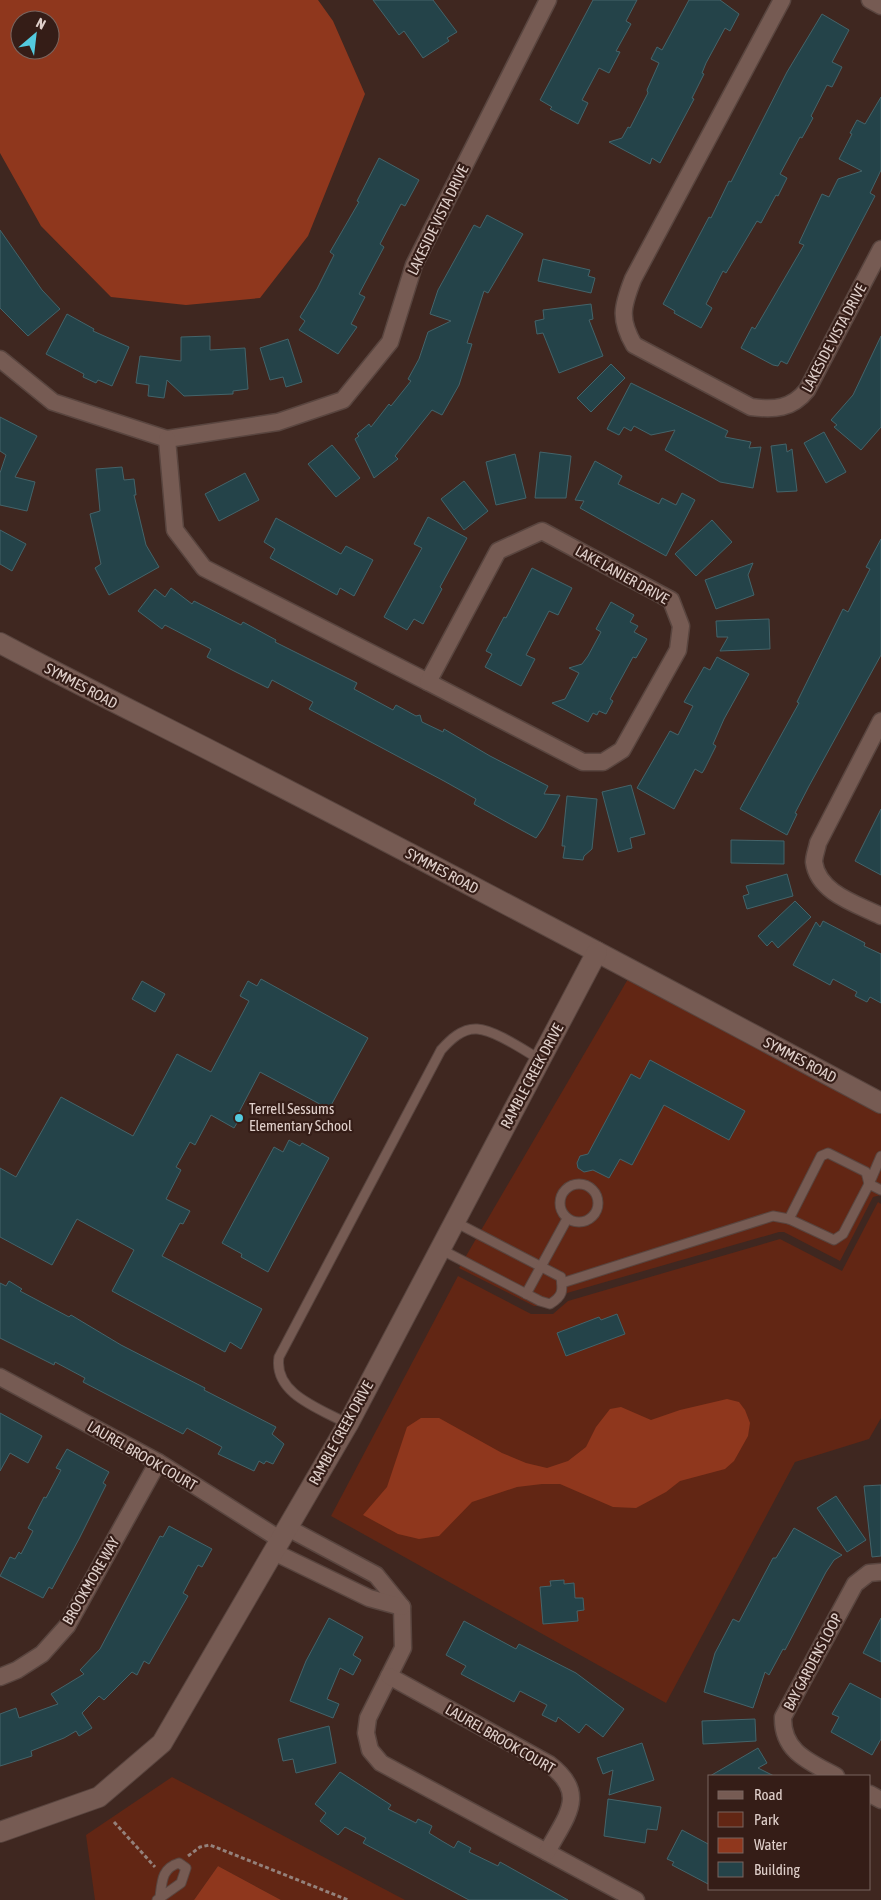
<svg xmlns="http://www.w3.org/2000/svg" width="881" height="1900" font-family="'Asap Condensed',sans-serif">
  <style>
    .green { fill: #622614 }
    .water { fill: #8f371d; fill-rule: evenodd }
    .building { fill: #244349; stroke: #44646a }
    .lines { fill: none; stroke-linecap: round; stroke-linejoin: round }
    .service-casing { stroke: #59453f; stroke-width: 11 }
    .minor-casing { stroke: #59453f; stroke-width: 19 }
    .tertiary-casing { stroke: #59453f; stroke-width: 22 }
    .path { stroke: #94817b; stroke-width: 3; stroke-dasharray: 4 2.5; stroke-linecap: butt }
    .service { stroke: #765b53; stroke-width: 9 }
    .minor { stroke: #765b53; stroke-width: 16 }
    .tertiary { stroke: #765b53; stroke-width: 20 }
    .poi-dot { fill: #54cade; stroke: #351d17; stroke-width: 2 }
    .labels { text-anchor: middle; stroke-width: 4.5; stroke-linejoin: round; paint-order: stroke }
    .street-label { font-size: 15px; fill: #e0d0cb; stroke: #351d17 }
    .poi-label { font-size: 15px; fill: #e0d0cb; stroke: #351d17; text-anchor: start }
  </style>
  <rect width="100%" height="100%" fill="#3f2720"/>
  <g class="green">
    <polygon points="628,979 881,1114 881,1195 873,1197 840,1261 784,1232 779,1232 567,1293 551,1306 534,1306 459,1268"/>
    <polygon points="878,1202 881,1204 881,1418 869,1439 795,1462 666,1703 331,1516 458,1276 531,1314 553,1314 568,1301 780,1239 842,1271"/>
    <polygon points="172,1777 405,1900 281,1900 218,1866 194,1900 95,1900 86,1835"/>
  </g>
  <g class="water">
    <path d="M0 0H318L333 21 365 94 308 236 260 298 186 305 111 297 41 226 0 153ZM20 20H50V50H20Z"/>
    <polygon points="727,1399 739,1402 745,1410 750,1423 748,1436 734,1461 725,1469 680,1481 666,1492 636,1508 613,1507 560,1484 542,1484 517,1487 472,1502 439,1536 419,1539 398,1534 363,1515 387,1487 407,1427 421,1418 439,1418 502,1453 526,1463 547,1468 568,1461 586,1447 596,1427 610,1409 621,1407 651,1420 680,1410"/>
    <polygon points="218,1866 281,1900 194,1900"/>
  </g>
  <g class="building">
    <polygon points="373,0 433,0 457,32 447,38 449,41 423,58 404,31 399,35"/>
    <polygon points="593,0 637,0 626,21 631,24 616,51 620,52 609,73 599,68 582,100 588,103 578,124 550,109 552,107 540,100"/>
    <polygon points="689,0 720,0 739,14 730,31 725,28 706,63 702,73 704,74 692,98 694,99 660,163 652,158 650,164 609,142 622,138 628,127 630,128 648,93 647,90 659,63 651,59 657,47 662,50"/>
    <polygon points="822,14 849,30 832,62 842,67 832,87 827,85 811,116 813,118 802,138 800,137 780,174 787,178 778,196 776,195 761,223 757,221 726,273 723,271 706,304 712,308 701,328 674,313 675,311 663,304 709,217 711,218 729,181 731,182 787,72"/>
    <polygon points="881,97 881,170 870,193 875,196 787,364 781,361 778,366 773,365 741,348 752,327 755,329 804,245 799,243 822,194 829,197 838,179 862,171 839,159 852,134 850,133 857,120 865,124"/>
    <polygon points="379,158 419,180 405,206 401,204 380,244 384,247 359,294 365,297 351,324 357,327 338,354 299,330 305,321 300,317 317,289 334,255 330,252 359,202 357,201"/>
    <polygon points="487,215 523,234 488,293 484,291 467,343 472,344 459,385 442,415 432,410 395,456 398,459 374,478 355,439 359,436 357,434 369,424 371,427 389,404 391,406 411,381 408,379 419,359 428,332 451,321 430,314 438,290 474,225 480,228"/>
    <polygon points="0,230 42,290 60,309 28,336 0,308"/>
    <polygon points="543,259 590,270 588,276 595,278 591,293 538,281"/>
    <polygon points="591,304 593,319 589,320 603,356 559,373 543,333 537,334 535,321 544,319 543,310"/>
    <polygon points="67,314 94,329 93,331 129,347 112,386 98,380 96,383 83,377 84,374 46,354"/>
    <polygon points="210,336 210,350 245,348 248,389 233,391 233,394 184,396 167,380 164,398 148,396 149,385 136,383 140,356 181,361 181,337"/>
    <polygon points="881,336 881,427 861,450 834,427 837,425 831,420 853,395"/>
    <polygon points="288,339 302,382 286,387 283,377 270,380 260,348"/>
    <polygon points="611,364 625,378 591,412 577,398"/>
    <polygon points="631,383 728,431 725,437 751,442 749,448 761,447 753,488 720,482 665,450 675,430 651,435 634,426 631,431 624,427 619,435 607,429"/>
    <polygon points="0,417 37,436 15,477 35,482 27,511 0,505 0,473 6,455 0,451"/>
    <polygon points="824,432 846,472 826,483 804,443"/>
    <polygon points="786,444 787,452 792,449 797,491 777,492 771,446"/>
    <polygon points="332,445 360,478 336,497 308,464"/>
    <polygon points="540,452 571,456 566,498 535,498"/>
    <polygon points="515,454 526,498 496,505 486,462"/>
    <polygon points="595,461 622,476 618,484 659,504 662,498 676,505 682,493 695,500 666,556 580,508 584,501 575,500"/>
    <polygon points="122,467 124,480 134,479 136,495 134,495 146,545 159,567 109,595 95,568 101,564 90,514 100,511 96,469"/>
    <polygon points="245,473 259,500 219,521 205,494"/>
    <polygon points="464,481 488,511 464,530 441,499"/>
    <polygon points="428,517 467,538 440,587 442,589 423,624 414,619 407,630 384,617 422,548 414,544"/>
    <polygon points="276,518 341,554 346,546 373,560 354,596 340,588 337,595 270,558 275,549 264,542"/>
    <polygon points="712,520 732,542 696,576 675,554"/>
    <polygon points="0,530 26,544 12,571 0,564"/>
    <polygon points="881,539 881,655 809,786 795,813 797,814 787,835 740,809 799,703 797,702 843,609 848,612 870,569 866,567"/>
    <polygon points="753,563 748,575 754,595 716,609 705,580"/>
    <polygon points="532,568 572,588 558,615 549,611 526,655 535,659 521,686 485,667 492,654 486,651 504,617 506,618"/>
    <polygon points="171,588 192,604 194,601 241,625 243,622 276,640 275,642 357,683 354,689 393,710 396,705 416,716 420,715 422,722 443,732 444,729 490,756 548,786 544,794 560,795 543,828 536,838 510,824 474,804 476,799 444,781 309,709 313,702 272,680 268,688 234,671 207,657 211,649 165,625 162,629 138,611 155,589 165,597"/>
    <polygon points="611,602 634,615 630,622 638,626 634,632 647,639 636,658 633,657 610,699 613,701 606,714 599,711 597,715 593,713 588,722 552,703 565,699 579,673 569,668 582,664 588,656 601,632 596,629"/>
    <polygon points="769,619 770,649 720,651 728,637 717,637 716,621"/>
    <polygon points="717,657 749,674 724,719 713,744 716,746 704,770 702,773 695,769 674,809 637,788 670,731 678,735 693,706 684,702 704,667 710,670"/>
    <polygon points="631,785 645,834 630,838 632,848 618,852 602,792"/>
    <polygon points="567,796 597,799 592,849 584,856 583,860 563,858 565,846 562,846"/>
    <polygon points="881,809 881,875 855,861"/>
    <polygon points="731,840 784,841 784,864 731,863"/>
    <polygon points="787,874 793,896 747,909 743,896 749,894 746,886"/>
    <polygon points="795,901 811,917 778,948 772,941 767,946 758,936"/>
    <polygon points="823,921 865,943 864,946 881,954 881,1003 870,997 867,1002 855,996 857,992 833,979 830,985 793,965 816,922 820,927"/>
    <polygon points="261,979 368,1038 329,1109 260,1072 238,1114 241,1116 234,1128 211,1115 195,1145 190,1142 176,1167 181,1170 166,1199 190,1211 183,1224 180,1223 162,1256 262,1309 241,1349 230,1342 225,1352 112,1291 134,1250 77,1219 52,1265 0,1237 0,1168 16,1177 61,1097 133,1136 177,1054 211,1072 249,1001 240,996 248,981 257,986"/>
    <polygon points="142,981 165,994 155,1012 132,999"/>
    <polygon points="650,1060 745,1111 729,1140 664,1105 632,1165 620,1159 609,1178 593,1170 584,1172 578,1168 577,1163 580,1156 588,1154 631,1074 640,1079"/>
    <polygon points="289,1140 300,1146 302,1143 329,1158 268,1272 241,1257 242,1254 222,1243 274,1147 283,1152"/>
    <polygon points="9,1281 22,1289 20,1291 69,1317 71,1315 121,1345 205,1388 204,1390 276,1427 272,1434 284,1444 273,1464 266,1461 264,1464 259,1461 254,1471 218,1454 222,1447 187,1428 183,1434 83,1382 85,1378 55,1362 54,1365 0,1338 0,1283 6,1286"/>
    <polygon points="617,1314 625,1334 566,1356 557,1333 599,1317 601,1320"/>
    <polygon points="0,1413 42,1436 28,1463 10,1453 0,1471"/>
    <polygon points="67,1449 109,1472 103,1483 106,1485 79,1539 52,1589 49,1587 43,1598 0,1576 10,1557 15,1559 19,1552 21,1554 33,1531 28,1528 44,1497 46,1498 61,1470 56,1468"/>
    <polygon points="881,1485 881,1556 872,1557 864,1486"/>
    <polygon points="836,1496 866,1540 847,1552 817,1508"/>
    <polygon points="169,1526 212,1549 202,1567 198,1565 183,1593 188,1596 149,1664 144,1661 137,1675 132,1672 104,1700 99,1696 82,1713 92,1728 79,1736 76,1731 64,1738 31,1751 32,1756 0,1766 0,1714 16,1708 19,1718 58,1704 51,1694 84,1674 80,1670 100,1649 160,1536 163,1537"/>
    <polygon points="794,1528 842,1555 834,1560 826,1572 785,1650 783,1649 769,1675 765,1672 753,1708 704,1692 715,1653 733,1619 739,1622 773,1558 776,1558"/>
    <polygon points="564,1580 564,1584 574,1583 575,1598 583,1598 584,1610 577,1611 578,1621 543,1624 540,1587 551,1586 550,1581"/>
    <polygon points="329,1618 363,1637 353,1655 361,1660 353,1675 340,1668 327,1699 339,1704 333,1718 290,1701 306,1661"/>
    <polygon points="881,1618 881,1662 863,1653"/>
    <polygon points="464,1621 516,1649 519,1644 576,1673 624,1709 603,1737 586,1724 579,1733 558,1717 556,1722 542,1715 547,1705 520,1691 514,1702 461,1674 466,1666 446,1655"/>
    <polygon points="850,1683 881,1699 881,1739 872,1755 831,1732 839,1717 832,1714"/>
    <polygon points="755,1719 756,1741 703,1744 702,1721"/>
    <polygon points="329,1726 336,1763 296,1773 293,1759 283,1761 278,1739"/>
    <polygon points="642,1743 654,1780 609,1795 613,1770 603,1774 597,1758"/>
    <polygon points="758,1748 767,1763 758,1768 774,1776 710,1776"/>
    <polygon points="340,1772 391,1805 388,1809 416,1823 418,1819 432,1826 429,1833 442,1841 454,1848 458,1841 471,1848 469,1852 498,1866 500,1862 568,1900 469,1900 363,1843 366,1838 345,1827 338,1835 320,1821 326,1813 315,1804"/>
    <polygon points="608,1799 661,1807 657,1830 647,1829 645,1843 604,1836"/>
    <polygon points="682,1830 710,1845 710,1885 672,1865 674,1862 667,1859"/>
  </g>
  <g class="lines">
    <defs>
      <g id="service">
        <circle cx="579" cy="1203" r="19"/>
        <polyline points="789,1219 821,1156 828,1153 866,1172 869,1184 881,1156"/>
        <path d="M440 1249 540 1301 550 1304C563 1296 563 1291 561 1277L455 1222"/>
        <polyline points="562,1283 773,1216 789,1219 834,1240 843,1234 869,1184 881,1190"/>
        <polyline points="526,1294 567,1219"/>
        <path d="M348 1424C321 1409 273 1394 279 1357L441 1050C450 1040 462 1028 477 1029 495 1030 525 1051 541 1060"/>
        <path d="M157 1900 181 1883 186 1868 179 1863C162 1868 162 1881 160 1897"/>
      </g>
      <g id="minor">
        <path d="M782 0 633 279C622 307 619 319 634 345L751 407C774 410 792 409 807 390L881 249"/>
        <polyline points="870,0 881,6"/>
        <polyline points="0,359 53,402 167,439 278,422 343,400 390,342 414,265 548,0"/>
        <polyline points="167,439 175,530 204,568 428,682"/>
        <polygon points="542,531 671,600 681,626 678,650 622,750 603,762 583,762 428,682 498,551"/>
        <path d="M881 721 818 843C817 849 814 856 814 862 818 893 857 904 881 916"/>
        <polyline points="0,1377 158,1462 281,1540"/>
        <polyline points="288,1528 376,1575 402,1607 403,1648 368,1718 366,1733 370,1750 381,1763 636,1900"/>
        <polyline points="274,1552 369,1598 402,1607"/>
        <path d="M389 1676 549 1764C589 1794 566 1816 547 1852"/>
        <polyline points="0,1677 17,1670 42,1654 67,1626 158,1462"/>
        <path d="M836 1776C810 1762 782 1752 783 1717L855 1584 869 1573 881 1572"/>
        <polyline points="870,1794 881,1800"/>
      </g>
      <g id="tertiary">
        <path d="M0 643C75 683 151 720 227 759 446 871 664 987 881 1103"/>
        <polyline points="0,1832 99,1797 162,1743 348,1424 597,952"/>
      </g>
    </defs>
    <use href="#service" class="service-casing"/>
    <use href="#minor" class="minor-casing"/>
    <use href="#tertiary" class="tertiary-casing"/>
    <g class="path">
      <polyline points="114,1822 155,1867"/>
      <polyline points="188,1856 200,1847 210,1845 348,1900"/>
    </g>
    <use href="#service" class="service"/>
    <use href="#minor" class="minor"/>
    <use href="#tertiary" class="tertiary"/>
  </g>
  <circle class="poi-dot" cx="239" cy="1118" r="5"/>
  <g class="labels">
    <g class="street-label">
      <text transform="translate(438 220) rotate(-64)" y="5">LAKESIDE VISTA DRIVE</text>
      <text transform="translate(834 338) rotate(-62)" y="5">LAKESIDE VISTA DRIVE</text>
      <text transform="translate(622 575) rotate(29)" y="5">LAKE LANIER DRIVE</text>
      <text transform="translate(81 686) rotate(28)" y="5">SYMMES ROAD</text>
      <text transform="translate(442 871) rotate(28)" y="5">SYMMES ROAD</text>
      <text transform="translate(800 1060) rotate(28)" y="5">SYMMES ROAD</text>
      <text transform="translate(532 1076) rotate(-62)" y="5">RAMBLE CREEK DRIVE</text>
      <text transform="translate(341 1433) rotate(-61)" y="5">RAMBLE CREEK DRIVE</text>
      <text transform="translate(142 1456) rotate(30)" y="5">LAUREL BROOK COURT</text>
      <text transform="translate(91 1581) rotate(-60)" y="5">BROOKMORE WAY</text>
      <text transform="translate(813 1662) rotate(-62)" y="5">BAY GARDENS LOOP</text>
      <text transform="translate(500 1739) rotate(30)" y="5">LAUREL BROOK COURT</text>
    </g>
    <g class="poi-label">
      <text x="249" y="1114">Terrell Sessums<tspan x="249" dy="17">Elementary School</tspan></text>
    </g>
  </g>
  <rect x="708" y="1775" width="162" height="115" fill="#351d17" stroke="#79655f"/>
  <rect x="718" y="1791" width="25" height="8" fill="#765b53" stroke="#79655f"/>
  <text x="754" y="1800" font-size="15" fill="#e0d0cb">Road</text>
  <rect x="718" y="1812" width="25" height="15" fill="#622614" stroke="#79655f"/>
  <text x="754" y="1825" font-size="15" fill="#e0d0cb">Park</text>
  <rect x="718" y="1838" width="25" height="15" fill="#8f371d" stroke="#79655f"/>
  <text x="754" y="1850" font-size="15" fill="#e0d0cb">Water</text>
  <rect x="718" y="1862" width="25" height="15" fill="#244349" stroke="#79655f"/>
  <text x="754" y="1875" font-size="15" fill="#e0d0cb">Building</text>
  <g transform="translate(35 35) rotate(28)"><circle r="24" fill="#351d17" stroke="#79655f"/>
  <path d="M0-4L9 19L0 12L-9 19Z" fill="#54cade"/>
  <text y="-8" font-size="14" font-weight="bold" text-anchor="middle" fill="#e0d0cb">N</text>
  </g>
</svg>
